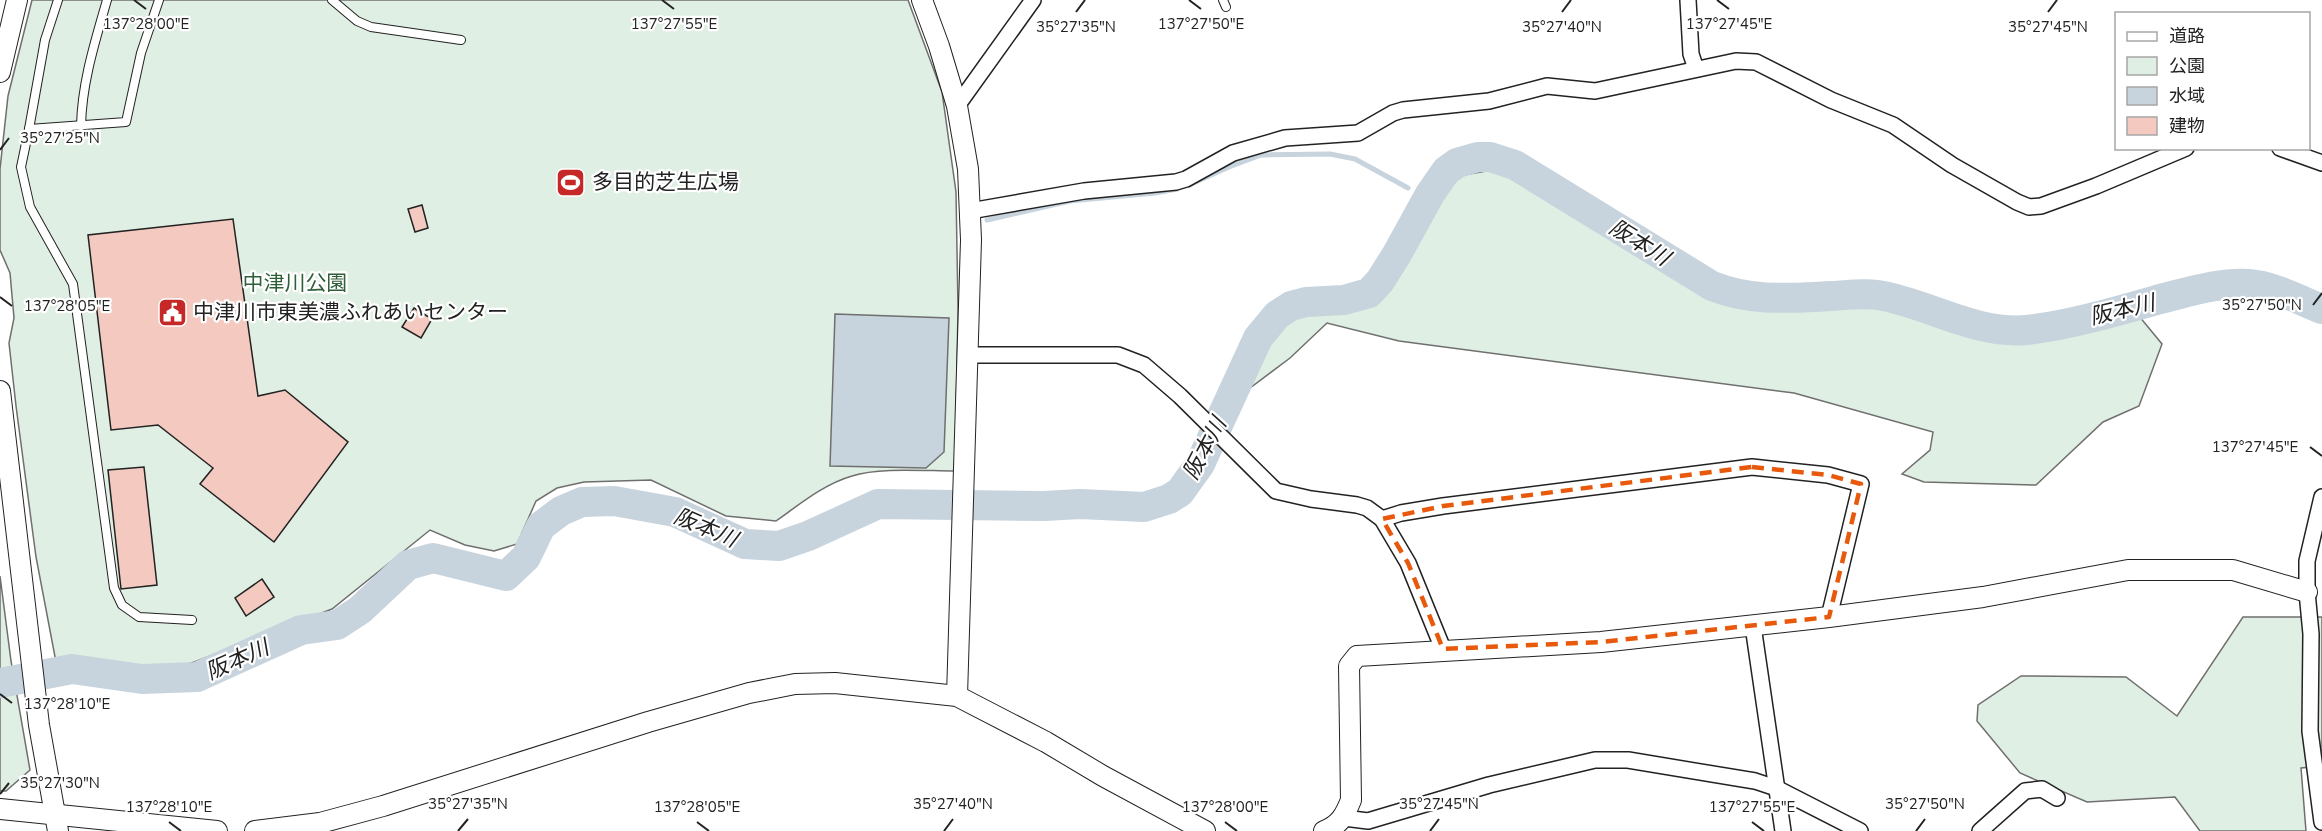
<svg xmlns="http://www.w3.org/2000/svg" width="2322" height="831" font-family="'Nunito Sans','Noto Sans JP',sans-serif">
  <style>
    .green { fill: #e0efe3; stroke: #6f6f6f; stroke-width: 1.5 }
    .water { fill: #c7d3dd; stroke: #6f6f6f; stroke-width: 1.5 }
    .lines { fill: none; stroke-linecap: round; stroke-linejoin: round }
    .stream { stroke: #c7d3dd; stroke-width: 5 }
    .river { stroke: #c7d3dd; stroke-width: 30 }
    .building { fill: #f3c9c0; stroke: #222; stroke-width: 1.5 }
    .service-casing { stroke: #222; stroke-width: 10 }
    .minor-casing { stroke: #222; stroke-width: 18 }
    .tertiary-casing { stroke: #222; stroke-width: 22 }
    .service { stroke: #fff; stroke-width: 8 }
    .minor { stroke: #fff; stroke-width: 15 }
    .tertiary { stroke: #fff; stroke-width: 20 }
    .marked { fill: none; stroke: #e8590c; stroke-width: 4.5; stroke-dasharray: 12 8; stroke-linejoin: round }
    .ticks { fill: none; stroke: #222; stroke-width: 2 }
    .labels { text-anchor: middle; stroke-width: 4.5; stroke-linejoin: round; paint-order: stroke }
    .poi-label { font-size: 21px; fill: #222; stroke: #fff; text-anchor: start }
    .park-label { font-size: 21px; fill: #2f5e38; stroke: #fff }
    .water-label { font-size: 22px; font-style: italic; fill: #222; stroke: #fff }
    .ticks-label { font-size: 15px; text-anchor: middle; fill: #222; stroke: #fff; stroke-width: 4.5; stroke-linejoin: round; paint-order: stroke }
  </style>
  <rect width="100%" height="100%" fill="#fff"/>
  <g class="green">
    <path d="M32 0H908L942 92 956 192 958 309 955 471C925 471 879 467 852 476 824 484 800 504 776 521L726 516 651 480 584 482 557 488 536 501 517 544 494 551 465 545 430 530 332 609 176 669 56 662 36 557 16 406 9 343 14 318 10 273 0 250V169L8 96Z"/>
    <polygon points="1509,167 1710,292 1739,303 1766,306 1867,301 1909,310 1987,336 2029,339 2139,316 2162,344 2139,406 2103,422 2036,485 1924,482 1902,474 1930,450 1933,432 1794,393 1399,341 1327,323 1290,358 1246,391 1262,353 1297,310 1371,301 1423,221 1458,176"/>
    <polygon points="0,576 11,661 30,770 6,791 0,791"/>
    <polygon points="2243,617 2322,617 2322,766 2301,768 2306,831 2200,831 2175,797 2087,802 2020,773 1977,721 1978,705 2021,676 2126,677 2177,716"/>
  </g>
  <polygon class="water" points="835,314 949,318 944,452 926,468 830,466"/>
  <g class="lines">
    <g class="stream">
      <polyline points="1189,185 1229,167 1261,155 1330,154 1355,159 1408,188"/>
      <polyline points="1424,193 1430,194"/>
      <polyline points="987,220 1070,201 1155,193 1177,189"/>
    </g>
    <path class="river" d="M0 683 72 669 142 679 197 677 301 630 337 625 360 610 408 565 433 558 506 576 526 557 541 526 561 511 582 502 614 501 675 512 745 544 779 546 808 536 878 504 1044 506 1080 504 1144 507 1169 499 1180 492 1200 464 1258 338 1277 315 1291 306 1306 302 1344 300 1369 293 1380 281 1397 254 1430 194 1446 171 1457 163 1478 157H1490L1515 165 1712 286C1753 302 1789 298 1832 296 1847 295 1863 293 1878 295 1928 303 1975 335 2027 330 2070 325 2118 311 2160 299 2189 292 2219 282 2249 284 2274 286 2299 300 2322 309"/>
  </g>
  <g class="building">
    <polygon points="422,205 428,228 415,232 408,209"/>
    <polygon points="233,219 258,396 285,390 348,442 274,542 200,484 213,468 158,425 111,430 88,235"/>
    <polygon points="414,308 432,319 421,338 402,327"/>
    <polygon points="144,467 157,585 121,589 108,470"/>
    <polygon points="262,579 274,597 246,616 235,598"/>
  </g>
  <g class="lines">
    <defs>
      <g id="service">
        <polyline points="58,0 45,40 29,129 126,122 141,53 159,0"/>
        <polyline points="332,0 357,21 371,27 461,40"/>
        <polyline points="1223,0 1226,7"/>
        <path d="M81 126C82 82 95 42 107 0"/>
        <polyline points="29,129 21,167 30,207 73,284 114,588 122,605 139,617 192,620"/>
      </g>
      <g id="minor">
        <polyline points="1688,0 1691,54 1696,69"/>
        <polyline points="957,106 1033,0"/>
        <polyline points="2280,148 2322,163"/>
        <polyline points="970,211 1084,191 1176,182 1186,179 1233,153 1285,138 1358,133 1393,113 1403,110 1489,101 1547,86 1595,91 1736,61 1756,62 1831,100 1893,125 1952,165 2017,202 2029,207 2041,206 2096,186 2186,148"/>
        <polyline points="968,355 1118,355 1144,365 1180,396 1276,491 1311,499 1357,505 1367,508 1382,519 1408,563 1443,649"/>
        <polyline points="2322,497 2307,561 2307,592 2311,634 2310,731 2322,822"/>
        <polyline points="1382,519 1401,513 1443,506 1752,467 1828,475 1861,484 1829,617"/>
        <polyline points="1753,626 1783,831"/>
        <polyline points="1344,818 1368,821 1489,785 1595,760 1628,760 1755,781 1776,788 1860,831"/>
        <polyline points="1980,831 2025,791 2042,789 2057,798"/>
      </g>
      <g id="tertiary">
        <polyline points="922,0 939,46 957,106 968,169 971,240 957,696"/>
        <polyline points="0,72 17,0"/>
        <polyline points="0,391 39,725 58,831"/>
        <polyline points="0,809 217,831"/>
        <polyline points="255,831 320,823 383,806 648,722 749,693 795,684 835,683 957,696 1046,742 1103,776 1205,831"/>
        <path d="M1324 831C1340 825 1345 815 1351 800L1349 666 1357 656 1601 642 1829 617 1983 597 2128 570H2233L2307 592"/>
      </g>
    </defs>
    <use href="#service" class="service-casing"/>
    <use href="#minor" class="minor-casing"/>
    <use href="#tertiary" class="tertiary-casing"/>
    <use href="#service" class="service"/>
    <use href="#minor" class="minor"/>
    <use href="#tertiary" class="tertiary"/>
  </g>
  <path class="marked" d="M1752 467 1828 475 1861 484 1829 617 1601 642 1443 649 1408 563 1382 519 1443 506Z"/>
  <path class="ticks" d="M134 0 146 9M662 0 674 9M1189 0 1201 9M1717 0 1729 9M1076 12 1085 0M1562 12 1571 0M2048 12 2057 0M0 150 9 138M0 297 12 306M2313 305 2322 293M2310 447 2322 456M0 694 12 703M0 794 9 783M169 822 181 831M697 822 709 831M1225 822 1237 831M1752 822 1764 831M458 831 468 819M944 831 953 819M1430 831 1439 819M1916 831 1925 819"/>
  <defs>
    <symbol id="stadium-square" viewBox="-11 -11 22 22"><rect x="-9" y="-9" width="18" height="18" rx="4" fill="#c62828" stroke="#fff"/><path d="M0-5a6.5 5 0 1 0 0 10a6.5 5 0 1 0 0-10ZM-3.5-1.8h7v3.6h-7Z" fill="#fff"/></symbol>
    <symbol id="civic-square" viewBox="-11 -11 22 22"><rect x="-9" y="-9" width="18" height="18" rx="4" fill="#c62828" stroke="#fff"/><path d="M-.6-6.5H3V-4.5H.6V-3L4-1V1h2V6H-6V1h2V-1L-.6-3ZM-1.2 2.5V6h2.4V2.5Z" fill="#fff"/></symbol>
  </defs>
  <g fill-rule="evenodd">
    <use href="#stadium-square" x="554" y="166" width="33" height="33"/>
    <use href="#civic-square" x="156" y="296" width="33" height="33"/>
  </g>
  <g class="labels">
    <g class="poi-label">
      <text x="592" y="189">多目的芝生広場</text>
      <text x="193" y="319">中津川市東美濃ふれあいセンター</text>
    </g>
    <g class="park-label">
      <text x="295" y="290">中津川公園</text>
    </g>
    <g class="water-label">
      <text transform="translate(1640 242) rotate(32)" y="8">阪本川</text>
      <text transform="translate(2122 309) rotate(-13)" y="8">阪本川</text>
      <text transform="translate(1204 448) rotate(-62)" y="8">阪本川</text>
      <text transform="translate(706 527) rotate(23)" y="8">阪本川</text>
      <text transform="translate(237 659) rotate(-24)" y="8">阪本川</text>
    </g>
  </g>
  <g class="ticks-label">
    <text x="146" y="29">137°28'00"E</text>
    <text x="674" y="29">137°27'55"E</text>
    <text x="1201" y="29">137°27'50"E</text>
    <text x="1729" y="29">137°27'45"E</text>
    <text x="1076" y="32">35°27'35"N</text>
    <text x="1562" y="32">35°27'40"N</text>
    <text x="2048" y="32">35°27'45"N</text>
    <text x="60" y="143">35°27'25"N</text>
    <text x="2262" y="310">35°27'50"N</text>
    <text x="67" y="311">137°28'05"E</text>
    <text x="2255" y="452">137°27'45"E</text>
    <text x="67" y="709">137°28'10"E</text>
    <text x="60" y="788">35°27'30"N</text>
    <text x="468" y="809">35°27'35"N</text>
    <text x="953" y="809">35°27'40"N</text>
    <text x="1439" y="809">35°27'45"N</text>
    <text x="1925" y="809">35°27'50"N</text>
    <text x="169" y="812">137°28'10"E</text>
    <text x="697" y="812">137°28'05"E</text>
    <text x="1225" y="812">137°28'00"E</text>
    <text x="1752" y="812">137°27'55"E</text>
  </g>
  <rect x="2115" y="12" width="195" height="138" fill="#ffffff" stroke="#a7a7a7" stroke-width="1.5"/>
  <rect x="2127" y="32" width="30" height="9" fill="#ffffff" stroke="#a7a7a7" stroke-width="1.5"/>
  <text x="2169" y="42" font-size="18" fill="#222222">道路</text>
  <rect x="2127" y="57" width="30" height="18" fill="#e0efe3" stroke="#a7a7a7" stroke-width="1.5"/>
  <text x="2169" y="72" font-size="18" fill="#222222">公園</text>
  <rect x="2127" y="87" width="30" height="18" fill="#c7d3dd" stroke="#a7a7a7" stroke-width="1.5"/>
  <text x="2169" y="102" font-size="18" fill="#222222">水域</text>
  <rect x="2127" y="117" width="30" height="18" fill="#f3c9c0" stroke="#a7a7a7" stroke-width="1.5"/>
  <text x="2169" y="132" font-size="18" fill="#222222">建物</text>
</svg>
